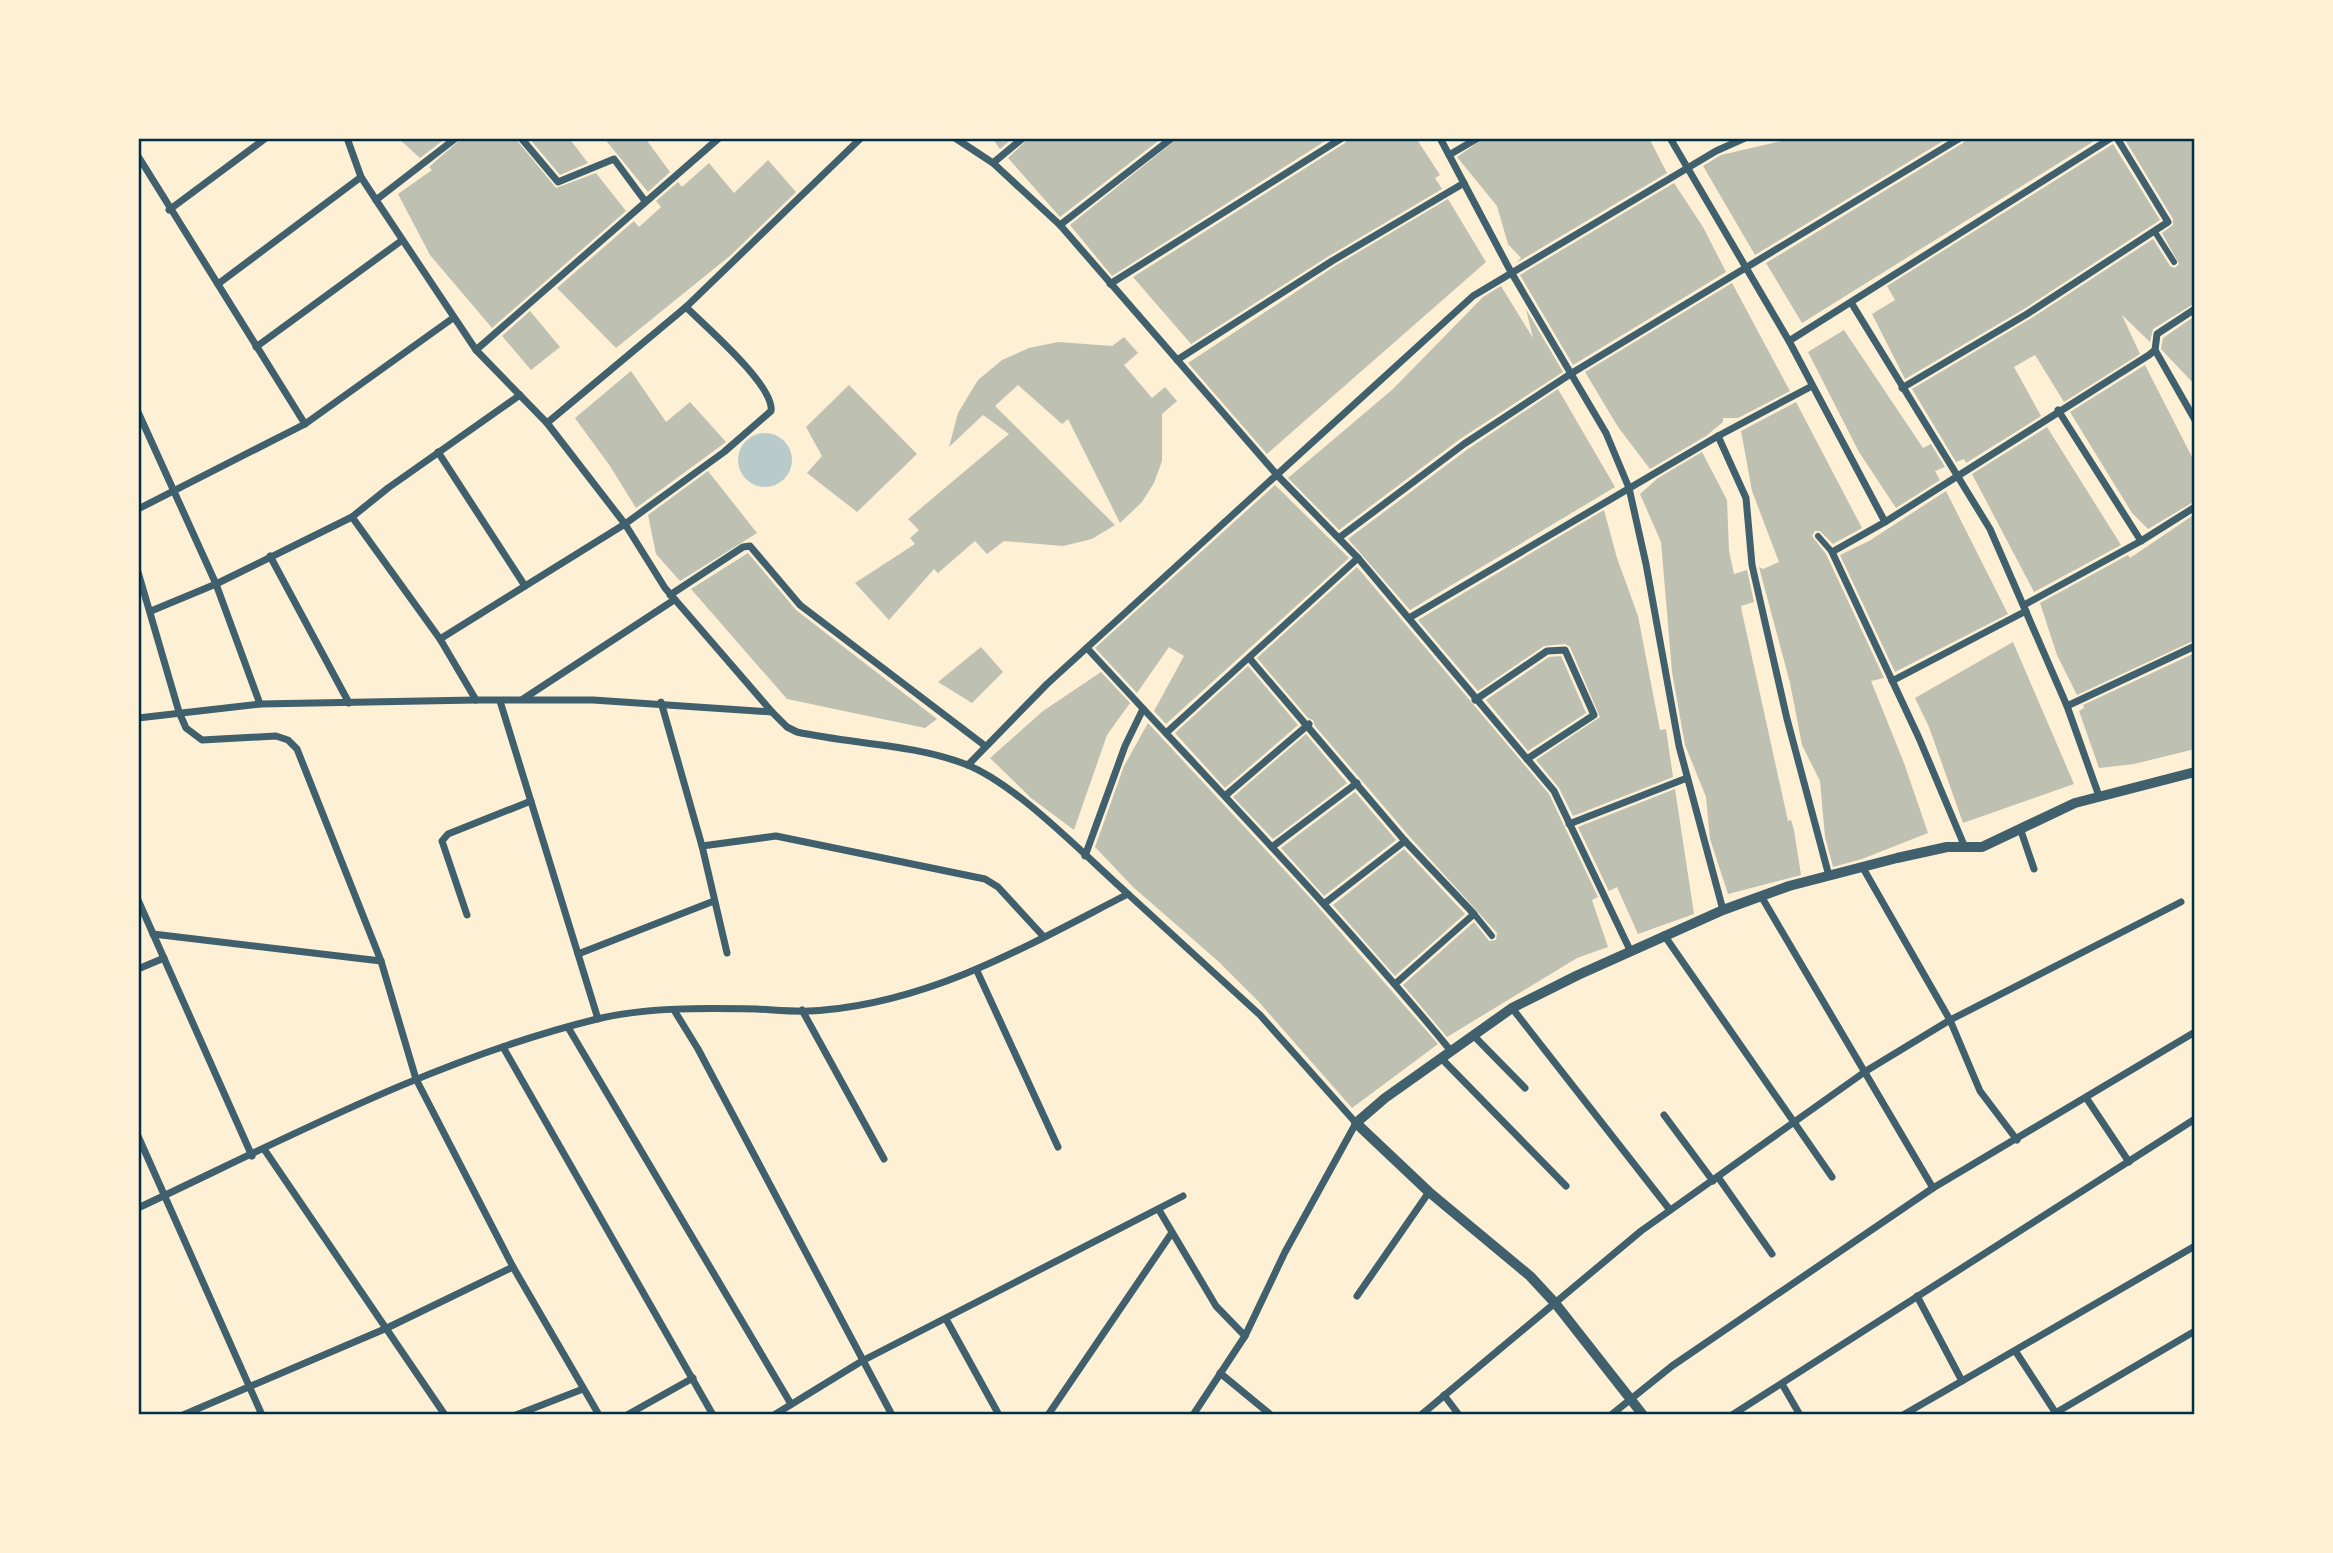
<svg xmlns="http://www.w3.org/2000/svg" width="2333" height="1553" font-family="Helvetica,sans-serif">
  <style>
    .green { fill: #b9caca }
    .building { fill: #bec0b2 }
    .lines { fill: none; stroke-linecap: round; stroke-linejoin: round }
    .pedestrian { stroke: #3f606c; stroke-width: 6 }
    .minor { stroke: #3f606c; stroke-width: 7 }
    .tertiary { stroke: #3f606c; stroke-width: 10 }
    .neatline { fill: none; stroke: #003049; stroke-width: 2.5 }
  </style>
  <rect width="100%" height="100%" fill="#fdf0d5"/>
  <circle class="green" cx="765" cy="460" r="27"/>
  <g class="building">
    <polygon points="398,138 446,138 420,158"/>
    <polygon points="462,138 515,138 556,188 596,173 626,211 492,328 430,255 398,194 432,170 429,167"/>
    <polygon points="529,138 569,138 588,163 560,175"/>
    <polygon points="604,138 645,138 670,172 648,192"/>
    <polygon points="992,138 1013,138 1000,149"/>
    <polygon points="1029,138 1162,138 1060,217 1008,158"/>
    <polygon points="1178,138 1330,138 1112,276 1070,225"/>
    <polygon points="1348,138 1416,138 1440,175 1435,178 1442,189 1329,256 1191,344 1133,277 1345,143"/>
    <polygon points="1484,138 1649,138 1667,173 1516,263 1521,258 1508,244 1497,206 1457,157"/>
    <polygon points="1794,138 1948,138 1755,255 1703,166 1721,155"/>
    <polygon points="1966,138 2099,138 1802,323 1766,263 1963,143"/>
    <polygon points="2124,138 2195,138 2195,303 2153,329 2150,342 2122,315 2140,354 2064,402 2035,355 2014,367 2041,416 1966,463 1964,459 1956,462 1912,389 2030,319 2153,239 2170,266 2175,268 2179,264 2162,233 2173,225 2173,219"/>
    <polygon points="2113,144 2160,220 2024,309 1905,379 1872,314 1895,300 1887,286"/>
    <polygon points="768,160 796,192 731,255 616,348 557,288 634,221 639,227 661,207 656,201 678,182 682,187 709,163 734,193"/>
    <polygon points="1674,183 1703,227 1726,272 1573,365 1520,275"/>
    <polygon points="1448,199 1486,262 1267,454 1188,363 1335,266"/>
    <polygon points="1732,283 1790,391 1738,418 1723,418 1723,422 1706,436 1650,469 1618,427 1585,372"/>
    <polygon points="1501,286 1533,338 1526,309 1563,372 1460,439 1339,530 1288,478 1393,389 1483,297"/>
    <polygon points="530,311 560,347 531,370 502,336"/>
    <polygon points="2195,316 2195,385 2161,349 2163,338"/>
    <polygon points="1844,330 1923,448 1931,444 1945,467 1935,471 1940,480 1896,508 1859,452 1808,352"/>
    <polygon points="1124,337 1138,353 1124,365 1152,398 1165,387 1177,401 1162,414 1162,461 1154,483 1142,502 1120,523 1068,419 1062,424 1018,385 995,406 1115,525 1092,539 1063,546 1004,541 987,554 975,541 938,573 934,569 889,620 855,583 915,544 910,538 919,530 908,519 1009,434 983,415 949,447 958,413 978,380 1002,360 1029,348 1058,342 1112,346"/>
    <polygon points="2145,365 2195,463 2195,501 2148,529 2132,513 2070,412"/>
    <polygon points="631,371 666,422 690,402 726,442 636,508 610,466 575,418"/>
    <polygon points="849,385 917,454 857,512 807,473 822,456 806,427"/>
    <polygon points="1558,389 1615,487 1410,610 1348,539 1468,449"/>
    <polygon points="1796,402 1862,528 1833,544 1820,531 1815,531 1812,536 1826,554 1884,678 1871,681 1904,763 1928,833 1862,859 1833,867 1825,837 1820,781 1802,745 1790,683 1759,567 1763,569 1779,562 1752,491 1741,431"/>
    <polygon points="2047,427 2121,545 2034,592 1972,474"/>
    <polygon points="1702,452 1727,500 1729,551 1734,574 1747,570 1754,602 1741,606 1742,612 1788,821 1791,820 1794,830 1801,875 1728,894 1710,839 1706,797 1685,745 1672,672 1661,542 1640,494 1658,478"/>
    <polygon points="708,471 757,533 680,581 656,554 648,515"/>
    <polygon points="1275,485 1349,558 1166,724 1154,711 1184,656 1169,647 1137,693 1095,648"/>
    <polygon points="1946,491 2008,614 1895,672 1840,555 1869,541"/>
    <polygon points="1604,510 1617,558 1638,616 1660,730 1666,729 1673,777 1573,816 1559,788 1536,760 1600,717 1570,647 1565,644 1544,646 1478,691 1418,620"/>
    <polygon points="2195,514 2195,640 2077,695 2057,655 2040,603 2128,555 2130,558"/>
    <polygon points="748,553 796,610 937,719 925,728 787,699 691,589"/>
    <polygon points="1357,567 1549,794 1598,897 1592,900 1608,947 1577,958 1447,1037 1403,985 1474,922 1489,941 1496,940 1497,933 1410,837 1315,726 1313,720 1308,718 1257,658"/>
    <polygon points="2013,642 2074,784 1963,823 1929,727 1915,698"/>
    <polygon points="981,647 1003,672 972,703 938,682"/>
    <polygon points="2195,653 2195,749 2134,764 2099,768 2079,711 2084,708 2083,705"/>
    <polygon points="1561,656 1586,713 1528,751 1486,700 1549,657"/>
    <polygon points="1248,666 1298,725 1225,788 1175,733"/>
    <polygon points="1101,672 1130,703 1107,735 1074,830 1031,798 990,758 1043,711"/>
    <polygon points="1148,723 1313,901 1438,1044 1352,1108 1258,1001 1219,962 1133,887 1095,847 1124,766"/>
    <polygon points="1306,734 1347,783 1273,839 1233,797"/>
    <polygon points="1675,789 1694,914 1638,934 1617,887 1609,891 1578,827"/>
    <polygon points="1355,792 1396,840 1324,896 1281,848"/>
    <polygon points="1404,849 1465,914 1395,976 1333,905"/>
  </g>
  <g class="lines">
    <g class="pedestrian">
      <polyline points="2155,232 2174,262"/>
      <polyline points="1818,536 1832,552"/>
      <polyline points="1475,915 1492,936"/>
    </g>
    <g class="minor">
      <polyline points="347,138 361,177 376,200 476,350 547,423 625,524 665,588 772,712"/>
      <polyline points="521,138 558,182 614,159 645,201"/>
      <polyline points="955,138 993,163 1060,225 1278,476 1358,558 1554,791 1630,950"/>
      <polyline points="1440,138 1511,272 1606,433 1629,488 1646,564 1679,746 1723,910"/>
      <polyline points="1670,138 1789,341 1885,522"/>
      <polyline points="1449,155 1478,138"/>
      <polyline points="138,156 305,424"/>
      <polyline points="993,163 1023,138"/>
      <polyline points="376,200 456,138"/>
      <polyline points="169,210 266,138"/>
      <polyline points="1060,225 1172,138"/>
      <polyline points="218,284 361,177"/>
      <polyline points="1110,284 1342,138"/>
      <polyline points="1852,304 1990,529 2067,706 2099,796"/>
      <polyline points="1789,341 2111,138"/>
      <polyline points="256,347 401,241"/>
      <polyline points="476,350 719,138"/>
      <polyline points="2155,350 2195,420"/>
      <polyline points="1177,360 1332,261 1464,183"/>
      <polyline points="1902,388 2027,314 2168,222 2117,138"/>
      <polyline points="2058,410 2141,541"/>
      <polyline points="138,412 216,584 260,704"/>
      <polyline points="547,423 686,307"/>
      <polyline points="1718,436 1746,498 1752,565 1787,719 1829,876"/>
      <polyline points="438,452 525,586"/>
      <polyline points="138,509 305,424 453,318"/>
      <polyline points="352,517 440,639 476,700"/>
      <polyline points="1340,537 1464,444 1572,373 1960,138"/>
      <polyline points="270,556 349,703"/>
      <polyline points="138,572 179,712 186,728 202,740 276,736 288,740 297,749 381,961 416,1079 513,1267 599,1415"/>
      <polyline points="670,595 743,547 750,546 800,605 984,745"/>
      <polyline points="2024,605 2141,541 2195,507"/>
      <polyline points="151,611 216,584 352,517 388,488 520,395"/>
      <polyline points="1409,618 1718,436 1812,386"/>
      <path d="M440 639 625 524 724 452 771 411C775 386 705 326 686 307L861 138"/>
      <path d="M1087 648C1210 782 1336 911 1451 1051"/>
      <polyline points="1250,659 1405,841 1474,914 1395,984"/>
      <polyline points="1892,681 2026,611"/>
      <polyline points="523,699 674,600"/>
      <polyline points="1475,700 1547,651 1565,650 1594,715 1527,759"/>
      <polyline points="500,701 598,1019"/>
      <polyline points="661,702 702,846 727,953"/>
      <polyline points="2067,706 2195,646"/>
      <path d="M138 718 260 704 476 700H593L772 712 787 727 797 732C852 744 912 744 965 764 1017 784 1085 856 1128 894"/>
      <polyline points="1166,733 1358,558"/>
      <polyline points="968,765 1047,684 1473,296 1716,151 1745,138"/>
      <polyline points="1226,795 1309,724"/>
      <polyline points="1569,824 1687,778"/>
      <polyline points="2020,828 2034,869"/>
      <polyline points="1964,845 1919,738 1832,552 1885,522 2149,355 2155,350 2157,334 2195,309"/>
      <polyline points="702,846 776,836 985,879 998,887 1044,937"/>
      <polyline points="1272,847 1357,783"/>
      <polyline points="1085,856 1125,746 1143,709"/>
      <polyline points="1863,868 1950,1020 1980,1091 2017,1140"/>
      <polyline points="1761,896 1933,1188"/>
      <polyline points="138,900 252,1156"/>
      <polyline points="1325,903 1405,841"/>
      <polyline points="467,915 442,841 448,834 531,801"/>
      <polyline points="153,934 381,961"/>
      <polyline points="1664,935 1832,1177"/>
      <polyline points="578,954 714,901"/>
      <polyline points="138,969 164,958"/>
      <polyline points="977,971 1058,1147"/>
      <polyline points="1512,1008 1670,1210"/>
      <polyline points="674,1010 698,1049 892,1415"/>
      <polyline points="802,1010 884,1159"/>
      <polyline points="569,1029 791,1404"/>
      <polyline points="1474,1036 1525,1088"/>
      <polyline points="503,1047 713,1415"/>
      <polyline points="1441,1058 1566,1186"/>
      <polyline points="2087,1099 2129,1162"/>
      <polyline points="1664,1115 1713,1181"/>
      <polyline points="138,1136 262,1415"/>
      <polyline points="264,1149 445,1415"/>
      <polyline points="1718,1177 1772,1254"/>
      <path d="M138 1208C287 1138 437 1058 597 1019 647 1007 705 1008 756 1009 778 1010 802 1013 824 1010 936 1000 1030 944 1128 894L1260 1015 1356 1123 1285 1252 1245 1336 1193 1415"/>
      <polyline points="1159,1210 1216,1306 1245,1336"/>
      <polyline points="1357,1296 1429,1192"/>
      <polyline points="946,1319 999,1415"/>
      <polyline points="2016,1352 2057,1415"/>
      <polyline points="1220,1373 1271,1415"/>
      <polyline points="1962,1381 2195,1246"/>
      <polyline points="1782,1384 1800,1415"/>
      <polyline points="1444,1395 1459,1415"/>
      <polyline points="183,1415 387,1328 513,1267"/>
      <polyline points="516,1415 583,1389"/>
      <polyline points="627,1415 693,1378"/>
      <polyline points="774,1415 862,1361 1183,1196"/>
      <polyline points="1048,1415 1171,1234"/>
      <polyline points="1421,1415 1641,1231 1866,1071 1950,1020 2181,902"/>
      <polyline points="1611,1415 1672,1366 1933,1188 2195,1032"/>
      <polyline points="1732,1415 2195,1119"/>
      <polyline points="1903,1415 1962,1381 1917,1296"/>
      <polyline points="2052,1415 2195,1331"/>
    </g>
    <polyline class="tertiary" points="1643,1415 1555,1303 1530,1276 1429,1192 1356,1123 1385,1098 1512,1008 1578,975 1723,910 1789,886 1897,858 1947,847 1982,847 2075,803 2195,772"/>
  </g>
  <rect width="2333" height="1553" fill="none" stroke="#fdf0d5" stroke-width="280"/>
  <rect x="140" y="140" width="2053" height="1273" class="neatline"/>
</svg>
